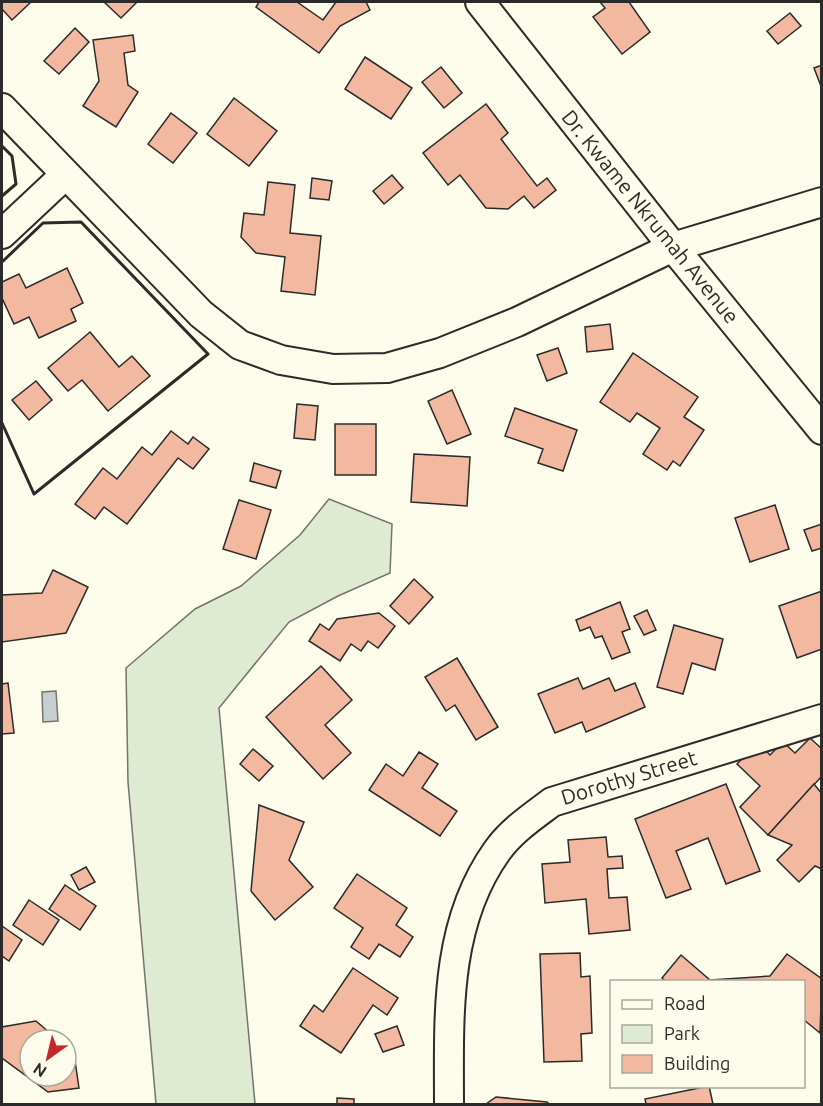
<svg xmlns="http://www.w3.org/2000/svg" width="823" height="1106" font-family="Ubuntu,sans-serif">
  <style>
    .green { fill: #deebd1; stroke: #74746e; stroke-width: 1.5 }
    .water { fill: #c7d0d0; stroke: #74746e; stroke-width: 1.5 }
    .building { fill: #f2b8a0; stroke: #2b2b2b; stroke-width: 1.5 }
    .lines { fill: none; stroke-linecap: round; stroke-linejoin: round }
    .minor-casing { stroke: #2b2b2b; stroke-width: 32 }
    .minor { stroke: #fdfbea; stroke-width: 28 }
    .wall { stroke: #2b2b2b; stroke-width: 3 }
    .labels { text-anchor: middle; stroke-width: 4.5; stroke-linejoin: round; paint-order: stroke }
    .street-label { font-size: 21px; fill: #2b2b2b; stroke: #fdfbea }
  </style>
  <rect width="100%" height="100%" fill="#fdfbea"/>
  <polygon class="green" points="329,499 392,524 390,573 338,596 289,622 219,708 255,1104 156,1104 128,782 126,668 195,609 241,586 300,535"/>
  <polygon class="water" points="56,691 58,721 43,722 42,692"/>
  <g class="building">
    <polygon points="2,2 31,2 12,20 2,9"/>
    <polygon points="104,2 137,2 121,18"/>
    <polygon points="259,2 297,2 323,20 336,2 366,2 370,10 340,26 319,53 256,7"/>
    <polygon points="600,2 629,2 650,32 622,54 593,17 605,8"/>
    <polygon points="790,13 801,26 778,44 767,31"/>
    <polygon points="75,28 89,42 59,74 44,61"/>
    <polygon points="133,35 135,51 124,53 128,85 138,92 116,127 83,106 99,81 93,40"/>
    <polygon points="365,57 412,88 391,119 345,89"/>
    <polygon points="822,65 822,89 814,68"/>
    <polygon points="441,67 462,93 444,108 422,82"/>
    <polygon points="234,98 277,131 249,166 207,134"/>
    <polygon points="486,104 508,133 501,139 537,186 547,178 556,190 534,208 524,196 508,209 486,208 460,175 448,185 423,153"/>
    <polygon points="171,113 197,133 173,163 148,144"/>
    <polygon points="392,175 403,188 384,204 373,191"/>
    <polygon points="312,178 332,181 329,200 310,198"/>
    <polygon points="268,182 295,185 290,233 321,236 315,295 281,291 285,257 256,253 241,237 244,213 264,215"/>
    <polygon points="67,268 83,303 71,309 76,321 39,338 29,317 14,324 2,298 2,282 19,274 26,288"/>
    <polygon points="610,324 613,349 587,352 585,327"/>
    <polygon points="90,332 119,367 132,356 150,376 108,411 82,380 68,391 48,368"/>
    <polygon points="558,348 567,373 547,381 537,355"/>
    <polygon points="633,353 698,397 684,417 704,430 680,466 673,461 667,470 643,454 660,428 637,413 630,422 600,402"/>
    <polygon points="36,381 52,400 29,420 12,400"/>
    <polygon points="452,390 471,434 447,444 428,401"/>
    <polygon points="297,404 318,406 315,440 294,438"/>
    <polygon points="515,408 577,430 563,471 538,463 543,449 505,436"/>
    <rect x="335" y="424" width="41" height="51"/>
    <polygon points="171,431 188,444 193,437 209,449 193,469 178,458 127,524 104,507 95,519 75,504 103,468 117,479 142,447 152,455"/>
    <polygon points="414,454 470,457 467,506 411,502"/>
    <polygon points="254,463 281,471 276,488 250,481"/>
    <polygon points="239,500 271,510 256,559 223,549"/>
    <polygon points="775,505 789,549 750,562 735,518"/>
    <polygon points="822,524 822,548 812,551 804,530"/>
    <polygon points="53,570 88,587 66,633 2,642 2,595 42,593"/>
    <polygon points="414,579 433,597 409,624 390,606"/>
    <polygon points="822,591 822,649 797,658 779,606"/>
    <polygon points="620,602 630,629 622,632 630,652 612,659 602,636 595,638 590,627 580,631 576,620"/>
    <polygon points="647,610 656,630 644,635 634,616"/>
    <polygon points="379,613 395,626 378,648 368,641 361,651 351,644 340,661 309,641 320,624 329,630 337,619"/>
    <polygon points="674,625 723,639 715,670 692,663 683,694 657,687"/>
    <polygon points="457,658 498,727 476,740 455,705 446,711 425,677"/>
    <polygon points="321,666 352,700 325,725 351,753 323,779 266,717"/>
    <polygon points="578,678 583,689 609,678 615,691 635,683 645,707 586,732 582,722 555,733 538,694"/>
    <polygon points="8,683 14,733 2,734 2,684"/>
    <polygon points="810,738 822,749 822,776 768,835 740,807 760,786 737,764 758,742 770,755 783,742 795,753"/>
    <polygon points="253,749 273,766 259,781 240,764"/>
    <polygon points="419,752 438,764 422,788 457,811 440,836 369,790 386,764 403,776"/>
    <polygon points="726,784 760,871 726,884 708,838 676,851 691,889 666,898 635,819"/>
    <polygon points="814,784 822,794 822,869 815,866 799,882 777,860 792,845 768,835"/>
    <polygon points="259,805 304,822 289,860 313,887 275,920 251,891"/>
    <polygon points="606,837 608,857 622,856 623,868 607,869 609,898 627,897 630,930 589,934 586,899 545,903 542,864 570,862 568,840"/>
    <polygon points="86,867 95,882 79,890 71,875"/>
    <polygon points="357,874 407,908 396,925 413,937 400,957 379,944 369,959 351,947 363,928 334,908"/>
    <polygon points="65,885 96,906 80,930 49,909"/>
    <polygon points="29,900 59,920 43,945 13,925"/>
    <polygon points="2,926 22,940 9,961 2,956"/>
    <polygon points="580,953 581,977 590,976 592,1033 581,1034 582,1061 544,1062 540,954"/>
    <polygon points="787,954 822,979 820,1033 804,1020 804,982 666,982 662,978 681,955 710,980 770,976"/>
    <polygon points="353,968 398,998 387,1015 373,1005 341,1053 300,1026 314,1005 323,1012"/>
    <polygon points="36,1021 58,1040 30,1040 30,1076 66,1076 66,1047 74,1054 79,1088 48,1092 2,1058 2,1027"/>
    <polygon points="397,1026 404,1045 383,1052 375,1034"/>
    <polygon points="709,1086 713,1104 646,1104 645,1099"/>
    <polygon points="496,1097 547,1102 549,1104 486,1104"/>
    <polygon points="337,1098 354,1099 354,1104 337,1104"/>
  </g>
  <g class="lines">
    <defs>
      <g id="minor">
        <polyline points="480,2 673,247 822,430"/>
        <polyline points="2,108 201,314 240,345 281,360 333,369 387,368 440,353 517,322 673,247 822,202"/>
        <polyline points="2,234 65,175"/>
        <path d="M449 1104C449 1018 444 925 497 851 511 831 532 817 552 802L822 719"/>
      </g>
    </defs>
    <use href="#minor" class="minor-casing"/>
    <use href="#minor" class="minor"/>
    <g class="wall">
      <polyline points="2,146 12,156 16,184 2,196"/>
      <polyline points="2,262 43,223 81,222 208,354 34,494 2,423"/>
    </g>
  </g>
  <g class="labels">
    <g class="street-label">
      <text transform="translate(650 217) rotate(51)" y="7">Dr. Kwame Nkrumah Avenue</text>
      <text transform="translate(629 778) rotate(-17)" y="7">Dorothy Street</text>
    </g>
  </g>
  <rect width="823" height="1106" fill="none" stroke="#2b2b2b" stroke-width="6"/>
  <rect x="610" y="980" width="195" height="108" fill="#fdfbea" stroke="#a9a89e" stroke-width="1.5"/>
  <rect x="622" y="1000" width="30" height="9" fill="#fdfbea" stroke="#a9a89e" stroke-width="1.5"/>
  <text x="664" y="1010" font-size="18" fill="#2b2b2b">Road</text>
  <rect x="622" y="1025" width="30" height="18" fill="#deebd1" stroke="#a9a89e" stroke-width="1.5"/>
  <text x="664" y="1040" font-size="18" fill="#2b2b2b">Park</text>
  <rect x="622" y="1055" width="30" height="18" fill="#f2b8a0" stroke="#a9a89e" stroke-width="1.5"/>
  <text x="664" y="1070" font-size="18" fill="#2b2b2b">Building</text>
  <g transform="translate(48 1058) rotate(214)"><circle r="28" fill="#fdfbea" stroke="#a9a89e" stroke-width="1.5"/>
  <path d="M0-4.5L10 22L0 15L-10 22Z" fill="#c62828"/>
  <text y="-9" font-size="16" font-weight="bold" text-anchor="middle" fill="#2b2b2b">N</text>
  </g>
</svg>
